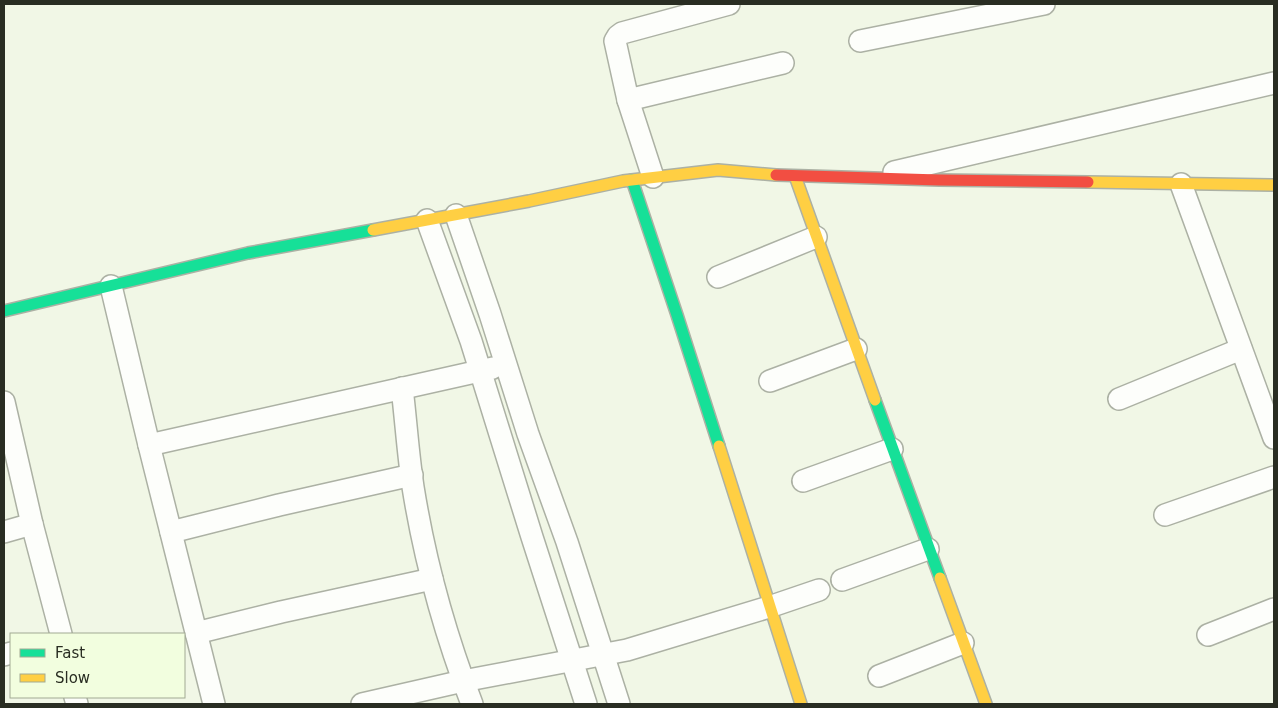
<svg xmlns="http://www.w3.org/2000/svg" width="1278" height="708" font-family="'DejaVu Sans',sans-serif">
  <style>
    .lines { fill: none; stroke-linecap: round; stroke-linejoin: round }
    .street-casing { stroke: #acb1a4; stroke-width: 24 }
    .fast-casing { stroke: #acb1a4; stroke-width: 14 }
    .slow-casing { stroke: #acb1a4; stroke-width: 14 }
    .jam-casing { stroke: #acb1a4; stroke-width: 14 }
    .street { stroke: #fdfefb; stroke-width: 21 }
    .fast { stroke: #16e098; stroke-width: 11 }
    .slow { stroke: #ffcf43; stroke-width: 11 }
    .jam { stroke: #f24e42; stroke-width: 11 }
  </style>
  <rect width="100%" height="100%" fill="#f1f7e6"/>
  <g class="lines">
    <defs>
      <g id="street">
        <polyline points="860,41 1044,4"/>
        <polyline points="628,100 783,63"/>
        <polyline points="894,172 1274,83"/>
        <polyline points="653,177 628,100 615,41 618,36 622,33 729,4"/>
        <polyline points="1181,184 1274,438"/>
        <polyline points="456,215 490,314 528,434 567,542 619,704"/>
        <polyline points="427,220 471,341 532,537 586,704"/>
        <polyline points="718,277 816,237"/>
        <polyline points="111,286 149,445 214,704"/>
        <polyline points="770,381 856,349"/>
        <path d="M402 388C406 421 408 454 413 487 425 562 445 634 472 704"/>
        <polyline points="1119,399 1241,349"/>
        <polyline points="4,402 32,524 61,634"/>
        <polyline points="149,445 493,368"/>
        <polyline points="803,481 892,449"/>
        <polyline points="1165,515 1274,477"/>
        <polyline points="4,532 32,524"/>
        <polyline points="171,532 279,505 412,475"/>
        <polyline points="842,580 928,549"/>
        <polyline points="196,633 281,612 432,579"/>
        <polyline points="1208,635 1274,609"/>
        <polyline points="4,655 11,653"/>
        <polyline points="879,676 963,643"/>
        <polyline points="75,697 77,704"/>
        <polyline points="362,704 463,681 627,650 769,607 819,590"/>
      </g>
      <g id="fast">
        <polyline points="632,180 677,315 719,446"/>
        <polyline points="4,311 248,253 373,230"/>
        <polyline points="875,400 940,578"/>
      </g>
      <g id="slow">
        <polyline points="795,176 875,400"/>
        <polyline points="1088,182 1274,185"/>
        <polyline points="373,230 529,201 623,181 718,170 776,175"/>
        <polyline points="719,446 801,704"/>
        <polyline points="940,578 986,704"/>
      </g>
      <polyline id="jam" points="776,175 939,180 1088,182"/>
    </defs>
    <use href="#street" class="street-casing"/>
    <use href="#fast" class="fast-casing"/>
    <use href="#slow" class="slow-casing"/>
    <use href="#jam" class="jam-casing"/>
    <use href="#street" class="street"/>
    <use href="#fast" class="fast"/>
    <use href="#slow" class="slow"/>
    <use href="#jam" class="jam"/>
  </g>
  <rect width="1278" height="708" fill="none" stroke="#292d22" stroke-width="10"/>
  <rect x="10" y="633" width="175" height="65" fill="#f2fedf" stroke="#a2aa93"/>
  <rect x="20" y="649" width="25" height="8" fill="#16e098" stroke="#a2aa93"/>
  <text x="55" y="658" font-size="15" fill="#292d22">Fast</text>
  <rect x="20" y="674" width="25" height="8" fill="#ffcf43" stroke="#a2aa93"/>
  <text x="55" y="683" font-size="15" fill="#292d22">Slow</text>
</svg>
